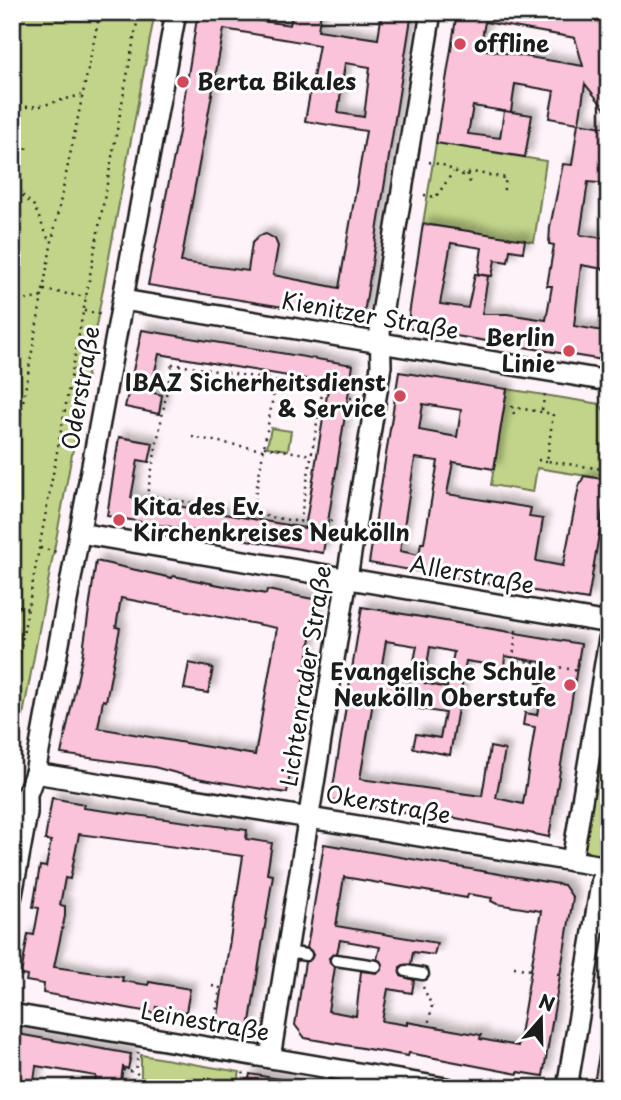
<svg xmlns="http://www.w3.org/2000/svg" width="621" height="1100" font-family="'Playpen Sans',sans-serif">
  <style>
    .green { fill: #c1d489; stroke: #6e7852; stroke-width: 2 }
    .building { fill: #fac3da; stroke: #1c1c1c; stroke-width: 2; fill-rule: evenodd; filter: url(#shadow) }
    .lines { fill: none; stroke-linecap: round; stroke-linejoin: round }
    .service-casing { stroke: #1c1c1c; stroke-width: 15 }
    .minor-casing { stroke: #1c1c1c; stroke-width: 24 }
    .path { stroke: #1c1c1c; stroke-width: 2.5; stroke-dasharray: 2 5; stroke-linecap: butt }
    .service { stroke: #fff; stroke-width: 10 }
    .minor { stroke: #fff; stroke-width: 19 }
    .poi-dot { fill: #d1495b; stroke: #fff; stroke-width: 2.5 }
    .labels { text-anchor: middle; stroke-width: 6; stroke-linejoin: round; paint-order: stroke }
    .poi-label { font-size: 23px; font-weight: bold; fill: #1c1c1c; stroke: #fff; text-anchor: start }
    .street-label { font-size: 23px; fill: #1c1c1c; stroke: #fff }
  </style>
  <defs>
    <filter id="shadow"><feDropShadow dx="6" dy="-6" stdDeviation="3.5" flood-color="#0004"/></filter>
  </defs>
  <rect width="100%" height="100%" fill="#fef3f8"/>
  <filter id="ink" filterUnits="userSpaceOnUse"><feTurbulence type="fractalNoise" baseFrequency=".0143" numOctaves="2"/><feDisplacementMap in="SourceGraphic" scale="14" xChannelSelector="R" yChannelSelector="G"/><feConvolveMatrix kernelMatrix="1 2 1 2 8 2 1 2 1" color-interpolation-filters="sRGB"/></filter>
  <g filter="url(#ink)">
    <g class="green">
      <polygon points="12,12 155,12 12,774"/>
      <polygon points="436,143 546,161 534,242 423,224"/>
      <polygon points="507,389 600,404 609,418 606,479 537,468 533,492 491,485"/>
      <polygon points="271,428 291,431 288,450 267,447"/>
      <polygon points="609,672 609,857 591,854 582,847"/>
      <polygon points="141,1055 240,1072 236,1088 157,1088 141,1077"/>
    </g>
    <g class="building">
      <path d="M198 12H232L231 17 290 25 293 12H321L318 30 378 39 382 12H412L363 320 148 285 179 132ZM224 29 319 45 305 121 366 131 339 288 273 275 278 246 275 239 266 234 259 236 252 243 248 271 181 262ZM345 63 370 67 364 117 338 113Z"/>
      <path d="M457 12H604L609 42V114L585 84 579 123 609 128 604 158 609 159V184L588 182 580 235 609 239V270L581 265 574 326 609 332V361L407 328 423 224 525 240 523 252 510 250 508 262 495 260 492 276 478 274 482 248 451 243 440 304 468 308 475 274 488 276 482 314H507L546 320 552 286H547L554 245 549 244 550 227 563 164 572 165 578 123 549 118 554 91 515 84 511 112 505 111 532 115 525 157 436 143ZM485 22 575 38 583 66 480 49ZM473 106 504 111 500 138 468 134Z"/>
      <polygon points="142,330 353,365 323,553 107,516 119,437 153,443 149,462 138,460 131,498 305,528 329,383 159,354 150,392 162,395 159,414 125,407"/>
      <path d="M399 372 507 389 494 469 453 462 447 494 531 508 529 517 543 519 536 561 563 566 579 486 584 476 608 480 588 600 369 563ZM423 404 461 410 457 437 419 430ZM415 458 438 461 424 543H421L419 555 400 551Z"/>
      <path d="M96 561 172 578 173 576 266 594 267 590 318 600 290 752H293L287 793 191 777 154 767 61 754 82 658ZM121 598 277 628 255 755 98 728 103 700 106 701 120 628 116 627Z"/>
      <path d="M362 607 581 644 549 837 441 815 440 819 331 800ZM386 641 417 646 410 681 380 676ZM430 647 454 652 447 688 424 683ZM505 656 541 662 537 683H543L537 715 525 713 523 725 535 727 523 804 496 798 505 750 490 747 482 796 360 779 375 690 403 694 402 706 445 713 440 738 416 734 413 748 450 755 466 661 504 667Z"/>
      <polygon points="189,663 213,668 208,693 184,689"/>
      <polygon points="52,798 84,804 83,808 247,830 246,839 272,843 267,874 273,875 249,1028 217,1023 243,856 79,834 70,879 65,878 60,905 65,906 65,916 54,967 123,977 122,981 148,985 149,982 190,989 186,1012 156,1007 155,1013 43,993 44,984 26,981 27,976 21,975 28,934 34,935 39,908 33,907 40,866 46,867 51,841 45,840"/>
      <path d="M324 844 564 885 573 898 543 1076 518 1072V1074L409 1053 408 1056 305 1038 295 1025 305 962 313 955 307 948ZM344 877 467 898 468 894 492 898 491 901 497 904 541 911 518 1046 480 1039 481 1035 407 1022V1025L382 1021 388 989 412 993 414 980 401 976 400 967 411 964 413 952 434 955 437 943 336 926ZM340 940 380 947 377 959 383 964 378 973 361 971 356 1016 328 1011 335 967 329 958 337 953Z"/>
      <polygon points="12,1033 131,1054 128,1069 123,1067 120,1088 94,1088 96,1076 36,1066 33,1088 12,1088"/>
      <polygon points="602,1038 609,1039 609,1088 598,1088 594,1083"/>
      <polygon points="250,1074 291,1081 291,1088 247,1088"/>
    </g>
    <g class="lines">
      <defs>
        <g id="service">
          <polyline points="287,952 306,955"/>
          <polyline points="336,960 376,966"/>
          <polyline points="406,971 423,974"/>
        </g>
        <g id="minor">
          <polyline points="123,300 609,381"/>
          <polyline points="79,533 609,623"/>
          <polyline points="35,773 609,867"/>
          <polyline points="572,861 609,639"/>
          <polyline points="12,895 27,813 27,794 35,773 176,12"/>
          <polyline points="12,1014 446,1088"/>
          <polyline points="270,1058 381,366 380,326 431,12"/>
          <polyline points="567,1088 604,866"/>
        </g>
      </defs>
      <use href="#service" class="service-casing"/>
      <use href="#minor" class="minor-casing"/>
      <g class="path">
        <polyline points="12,108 40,106 81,95"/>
        <polyline points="12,144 28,149"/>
        <polyline points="429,162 443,165 462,175 472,172 506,178 503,194"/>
        <polyline points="467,174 471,185"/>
        <polyline points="12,186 34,206 50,243"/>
        <polyline points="424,195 436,197 453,172"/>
        <polyline points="44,290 86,297"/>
        <polyline points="12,303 43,297"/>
        <polyline points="84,311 102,314"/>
        <polygon points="172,364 323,388 300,522 147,495"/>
        <polyline points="350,398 352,398"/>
        <polyline points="542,410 545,393"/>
        <polyline points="514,414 512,407 553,414 547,461 609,470"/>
        <polyline points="608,416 609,416"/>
        <polyline points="192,437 263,450"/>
        <polyline points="264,447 311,455"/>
        <polyline points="538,460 547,461"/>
        <polyline points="12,463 51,246 100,12"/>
        <polyline points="252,514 276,380"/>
        <polyline points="330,521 333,521"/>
        <polyline points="40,548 57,552"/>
        <polyline points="12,604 29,609"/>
        <polyline points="516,630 513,659 580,671"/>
        <polyline points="12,694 139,12"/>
        <polyline points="606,850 609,833"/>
        <polyline points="514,967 531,970"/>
        <polyline points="557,974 564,975"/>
        <polyline points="212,986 220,988 214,1026"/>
        <polyline points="423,987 432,1006 428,1025"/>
        <polyline points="138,1052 136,1072 147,1088"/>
        <polyline points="123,1070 136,1072"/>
        <polyline points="126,1088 138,1079"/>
        <polyline points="240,1088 244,1071"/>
      </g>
      <use href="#service" class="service"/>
      <use href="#minor" class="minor"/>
    </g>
  </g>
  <g class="poi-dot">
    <circle cx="460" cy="44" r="7"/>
    <circle cx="183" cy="82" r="7"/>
    <circle cx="569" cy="351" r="7"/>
    <circle cx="400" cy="396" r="7"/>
    <circle cx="119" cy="520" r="7"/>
    <circle cx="570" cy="685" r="7"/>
  </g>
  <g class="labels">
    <g class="poi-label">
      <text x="474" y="52">offline</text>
      <text x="197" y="90">Berta Bikales</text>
      <text x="555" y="346" text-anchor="end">Berlin<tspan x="555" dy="26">Linie</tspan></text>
      <text x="386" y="391" text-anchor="end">IBAZ Sicherheitsdienst<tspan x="386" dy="26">&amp; Service</tspan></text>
      <text x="133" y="515">Kita des Ev.<tspan x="133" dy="26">Kirchenkreises Neukölln</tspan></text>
      <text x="556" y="680" text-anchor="end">Evangelische Schule<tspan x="556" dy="26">Neukölln Oberstufe</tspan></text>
    </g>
    <g class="street-label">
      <text transform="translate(370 316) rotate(10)" y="8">Kienitzer Straße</text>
      <text transform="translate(81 388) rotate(-80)" y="8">Oderstraße</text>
      <text transform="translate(472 575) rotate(10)" y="8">Allerstraße</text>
      <text transform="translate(306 676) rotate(-81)" y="8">Lichtenrader Straße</text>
      <text transform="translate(388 805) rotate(10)" y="8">Okerstraße</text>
      <text transform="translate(205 1022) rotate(10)" y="8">Leinestraße</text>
    </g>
  </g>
  <rect width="621" height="1100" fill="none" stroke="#fff" stroke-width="42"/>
  <rect x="21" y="21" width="579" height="1058" fill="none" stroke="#1c1c1c" stroke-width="2.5" filter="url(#ink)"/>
  <g transform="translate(541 1019) rotate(20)" stroke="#ffffff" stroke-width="5" paint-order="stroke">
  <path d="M0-5L12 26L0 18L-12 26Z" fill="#1c1c1c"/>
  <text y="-10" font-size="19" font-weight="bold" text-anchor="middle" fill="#1c1c1c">N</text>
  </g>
</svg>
